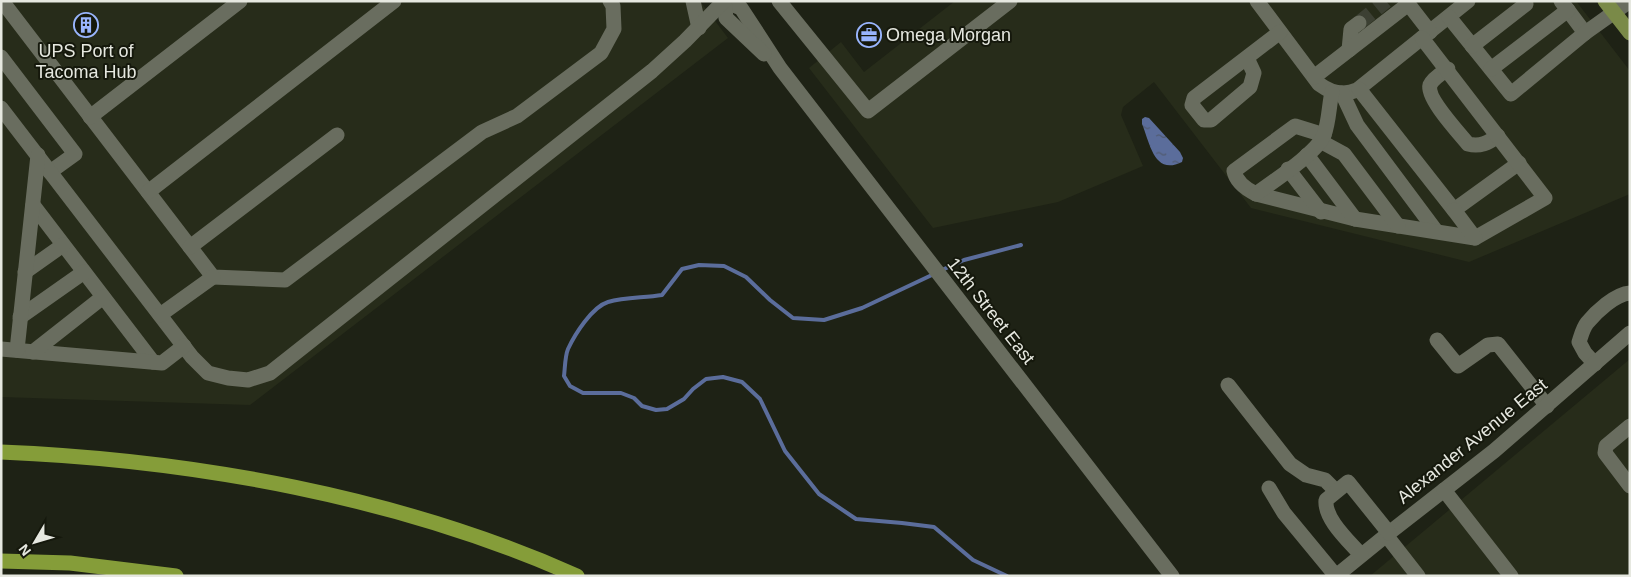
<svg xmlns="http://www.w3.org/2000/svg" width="1631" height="577" font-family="Helvetica,sans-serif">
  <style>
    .built { fill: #272c1a }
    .water { fill: url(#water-ripples) }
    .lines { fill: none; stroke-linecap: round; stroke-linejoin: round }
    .stream { stroke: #5b6d9b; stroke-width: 4 }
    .minor-tunnel { stroke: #3c4033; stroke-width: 15; stroke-dasharray: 15 8; stroke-linecap: butt }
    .minor { stroke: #696d5f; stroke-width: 15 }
    .major { stroke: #7a8a48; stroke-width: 15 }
    .highway { stroke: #859d39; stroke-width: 15 }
    .labels { text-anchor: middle; stroke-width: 4; stroke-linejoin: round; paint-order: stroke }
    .poi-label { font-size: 18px; fill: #e6e8e0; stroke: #15180c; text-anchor: start }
    .street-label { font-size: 18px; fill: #e6e8e0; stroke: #15180c }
  </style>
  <defs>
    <pattern id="water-ripples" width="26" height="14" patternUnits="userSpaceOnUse" patternTransform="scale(1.25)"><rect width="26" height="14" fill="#5b6d9b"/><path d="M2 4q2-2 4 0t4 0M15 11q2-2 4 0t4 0" fill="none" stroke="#505a6f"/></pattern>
  </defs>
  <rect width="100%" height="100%" fill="#1e2215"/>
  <g class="built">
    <polygon points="1,1 700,1 728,38 250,405 1,397"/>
    <polygon points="955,1 1576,1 1630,71 1630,194 1469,262 1251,208 1154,82 1123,107 1121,115 1143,166 1058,202 933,228 809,68 841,42 864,72"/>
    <polygon points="1630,359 1630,576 1370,576"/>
  </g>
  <path class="water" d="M1145 117 1149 118 1180 152 1183 158 1182 162C1154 176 1150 143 1142 124V119Z"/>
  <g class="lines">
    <g class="stream">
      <polyline points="942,270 964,260 1021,245"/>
      <path d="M934 274 862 308 824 320 793 318 770 300 746 277 724 266 699 265 682 269 662 295C644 298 625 297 608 302 592 307 575 334 568 349 565 356 565 368 564 376L570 386 583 393H621L634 398 642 406 656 410 667 409 684 399 693 389 706 379 723 377 742 382 760 399 785 451 819 494 856 519 902 523 934 527 973 560 1007 576"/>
    </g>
    <polyline class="minor-tunnel" points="1359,23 1386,1"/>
    <g class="minor">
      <polyline points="2,1 213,277 285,280 482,132 517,116 601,53 614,29 613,6 610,1"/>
      <polyline points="693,1 699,28"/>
      <polyline points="724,1 741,8 780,68 1172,576"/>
      <polyline points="724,1 726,18 764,54"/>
      <polyline points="779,1 868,111 1010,1"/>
      <path d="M1257 1 1319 84C1331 93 1343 96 1357 90L1468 1"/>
      <polyline points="1406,1 1430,32"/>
      <polyline points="1561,1 1585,33"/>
      <polyline points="1449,17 1511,94 1585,33 1630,1"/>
      <polyline points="1472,46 1526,4"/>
      <polyline points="1349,50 1351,29 1359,23"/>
      <polyline points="1,57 75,154 50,172"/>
      <polyline points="1247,58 1254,73 1250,87 1211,120 1204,120 1192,105 1194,98 1280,32"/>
      <path d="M1448 69C1442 73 1433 78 1430 85 1426 98 1460 134 1468 144 1480 147 1488 143 1498 136"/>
      <polyline points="1491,69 1568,10"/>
      <polyline points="1314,77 1407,5"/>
      <polyline points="1359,89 1454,210 1519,163"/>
      <polyline points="1342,93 1357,125 1436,231"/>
      <polyline points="1,108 192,357 208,373 228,378 248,380 270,373 652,71 685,41 724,1"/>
      <polyline points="90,117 240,1"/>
      <path d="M1324 135 1295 126 1234 171C1236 182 1246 189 1256 194L1355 219 1475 238 1545 198 1422 38"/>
      <polyline points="1320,141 1344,154 1398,226"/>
      <polyline points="1307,155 1355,219"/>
      <polyline points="1288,169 1321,212"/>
      <polyline points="148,192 394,1"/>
      <path d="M1256 194C1272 182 1317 153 1324 135 1329 122 1329 105 1332 92"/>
      <polyline points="33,205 153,362"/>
      <polyline points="1454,210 1475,238"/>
      <polyline points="190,247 337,135"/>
      <polyline points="25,272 63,245"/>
      <polyline points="160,315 213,277"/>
      <polyline points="20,317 84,272"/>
      <polyline points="1437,340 1458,366 1488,345 1498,344 1547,406"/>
      <polyline points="1,349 162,363 184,346"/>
      <polyline points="17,350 38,155"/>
      <polyline points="33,352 103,297"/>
      <path d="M1595 364 1585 353 1579 342C1581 336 1583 328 1587 323 1596 312 1615 294 1630 293"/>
      <polyline points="1228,385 1290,464 1306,475 1325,480 1336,491"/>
      <polyline points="1630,426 1606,446 1605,453 1630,486"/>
      <polyline points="1269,488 1284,513 1336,576 1389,533 1494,451 1630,333"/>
      <polyline points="1444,490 1511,576"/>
      <polyline points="1386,535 1418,576"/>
      <path d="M1361 555C1349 541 1324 519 1326 500L1348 482 1389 533"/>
    </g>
    <polyline class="major" points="1605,1 1630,33"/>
    <g class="highway">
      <path d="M1 452C195 460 400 497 577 576"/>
      <polyline points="1,561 70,563 176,576"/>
    </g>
  </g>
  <defs>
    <symbol id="building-ring" viewBox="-11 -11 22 22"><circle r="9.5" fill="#15180c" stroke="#99b5fd" stroke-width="1.5"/><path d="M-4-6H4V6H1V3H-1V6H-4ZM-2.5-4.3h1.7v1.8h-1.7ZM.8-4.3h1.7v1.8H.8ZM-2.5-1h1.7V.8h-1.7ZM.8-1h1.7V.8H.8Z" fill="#99b5fd"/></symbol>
    <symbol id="office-ring" viewBox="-11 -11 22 22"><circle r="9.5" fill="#15180c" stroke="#99b5fd" stroke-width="1.5"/><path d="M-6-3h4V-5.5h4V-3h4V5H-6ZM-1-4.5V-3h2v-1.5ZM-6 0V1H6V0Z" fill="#99b5fd"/></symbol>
  </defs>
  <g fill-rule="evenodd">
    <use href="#building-ring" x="72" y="11" width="28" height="28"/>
    <use href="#office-ring" x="855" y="21" width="28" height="28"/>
  </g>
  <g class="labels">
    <g class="poi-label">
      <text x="886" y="41">Omega Morgan</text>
      <text x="86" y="57" text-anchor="middle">UPS Port of<tspan x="86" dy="21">Tacoma Hub</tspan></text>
    </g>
    <g class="street-label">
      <text transform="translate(991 311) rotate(52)" y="6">12th Street East</text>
      <text transform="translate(1472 441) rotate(-39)" y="6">Alexander Avenue East</text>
    </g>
  </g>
  <rect width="1631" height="577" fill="none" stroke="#e6e8e0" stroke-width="5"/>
  <g transform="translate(35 542) rotate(232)" stroke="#15180c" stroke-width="4" paint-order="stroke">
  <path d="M0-4L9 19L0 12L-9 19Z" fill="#e6e8e0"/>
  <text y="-8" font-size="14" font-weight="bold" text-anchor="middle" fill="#e6e8e0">N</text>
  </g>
</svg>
